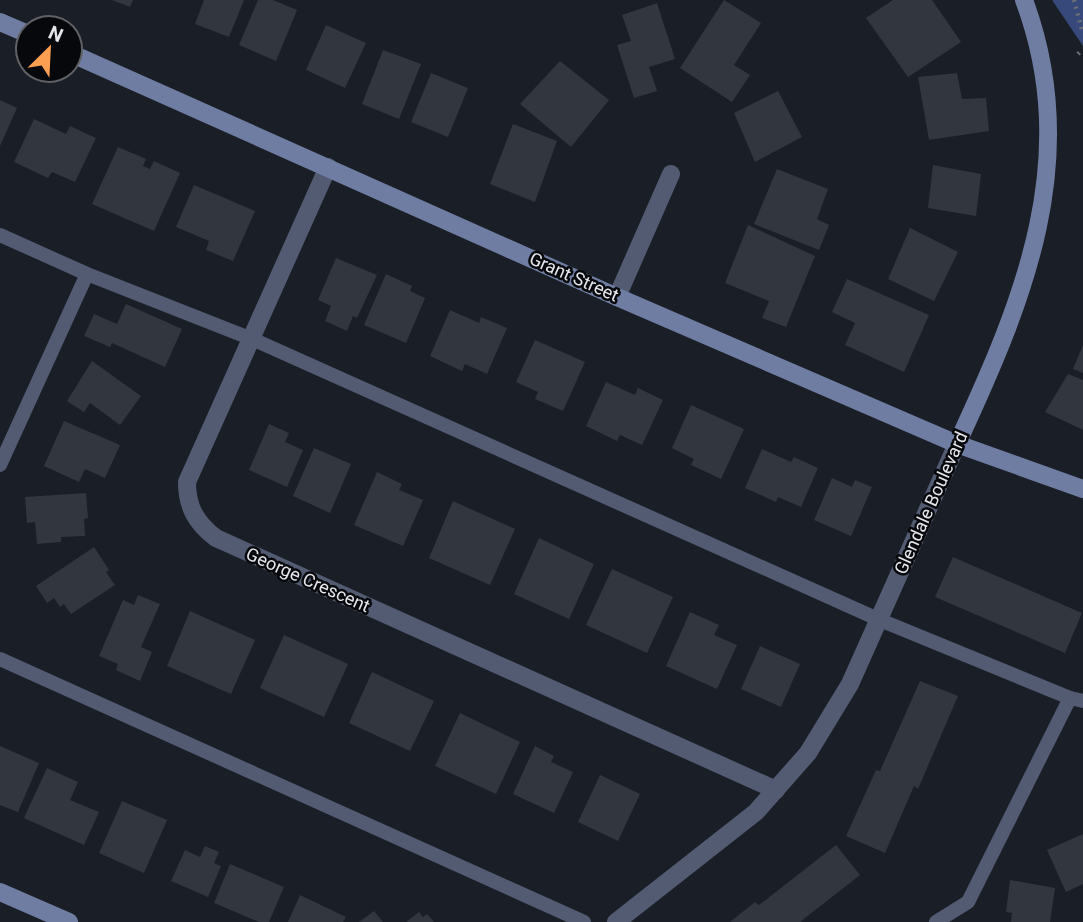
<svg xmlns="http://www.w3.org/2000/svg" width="1083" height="922" font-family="Roboto,sans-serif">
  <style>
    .forest { fill: #37497a }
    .building { fill: #32363f }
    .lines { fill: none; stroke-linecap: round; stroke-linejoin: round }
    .path { stroke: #6d7077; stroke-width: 4.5; stroke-dasharray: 2 5; stroke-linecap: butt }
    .lane { stroke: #525b72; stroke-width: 14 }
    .street { stroke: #525b72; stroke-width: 18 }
    .secondary { stroke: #6f7da2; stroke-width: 18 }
    .labels { text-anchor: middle; stroke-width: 5; stroke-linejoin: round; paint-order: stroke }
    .street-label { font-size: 18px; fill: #e4e6ec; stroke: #07080b }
  </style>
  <rect width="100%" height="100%" fill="#1a1e26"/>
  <polygon class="forest" points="1052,0 1083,0 1083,46"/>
  <g class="building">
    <polygon points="112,0 133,0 130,7"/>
    <polygon points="204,0 244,0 229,37 195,24"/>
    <polygon points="258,0 273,0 297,10 276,61 239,45"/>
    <polygon points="724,0 761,23 734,65 750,75 732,102 680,68"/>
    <polygon points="893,0 932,0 961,42 908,77 866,18"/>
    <polygon points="657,3 675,59 649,67 657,91 634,98 617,45 631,41 622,15"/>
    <polygon points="326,25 366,43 345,88 306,70"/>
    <polygon points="383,50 421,64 399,119 362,104"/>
    <polygon points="560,61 609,100 571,147 520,104"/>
    <polygon points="431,73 468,88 448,137 411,122"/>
    <polygon points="957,73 962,99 986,98 989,131 929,140 918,77"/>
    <polygon points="778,91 802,137 755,162 734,113"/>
    <polygon points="0,100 17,108 0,146"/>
    <polygon points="34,119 66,134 70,126 96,138 75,182 52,172 48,178 14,162"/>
    <polygon points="513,124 557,141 535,202 490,184"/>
    <polygon points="118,147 146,159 143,166 150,169 154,161 180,173 154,231 92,204"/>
    <polygon points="933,165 981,174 976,216 928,208"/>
    <polygon points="777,169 828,189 817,219 829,225 819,250 754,224"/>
    <polygon points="194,185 255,211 233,261 206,250 209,241 176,227"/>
    <polygon points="748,225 815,256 786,327 762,318 769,301 725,283"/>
    <polygon points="910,228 958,252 934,301 888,279"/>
    <polygon points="336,258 377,275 357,318 353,316 347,331 325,321 331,306 318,300"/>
    <polygon points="386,274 412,286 410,291 425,298 406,343 364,325"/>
    <polygon points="847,279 929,315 904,372 845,345 855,323 832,312"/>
    <polygon points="126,304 182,329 165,367 112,343 110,347 84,336 94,314 117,324"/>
    <polygon points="450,310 479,323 481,317 507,328 487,374 465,364 462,371 430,356"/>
    <polygon points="535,340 585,362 563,411 535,399 538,392 516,382"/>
    <polygon points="1083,345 1083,373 1073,369"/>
    <polygon points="92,361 141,396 120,425 90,403 84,412 67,401"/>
    <polygon points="1068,374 1083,380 1083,430 1045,412"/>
    <polygon points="606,382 635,395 638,388 663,400 642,445 620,435 617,441 586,426"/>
    <polygon points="691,405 744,429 721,479 691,465 694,459 672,448"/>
    <polygon points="64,421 120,445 105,478 85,469 79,482 44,466"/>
    <polygon points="269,424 289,433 285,442 303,450 287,487 249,470"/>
    <polygon points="314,448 351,464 330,513 293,496"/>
    <polygon points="762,449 791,462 794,457 818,468 801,507 778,497 776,502 745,488"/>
    <polygon points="377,472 402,484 399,490 423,500 403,546 354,525"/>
    <polygon points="832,478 852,487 855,480 872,487 851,536 814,520"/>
    <polygon points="86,493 88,518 84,519 85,536 61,537 61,542 37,544 35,522 27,523 25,497"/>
    <polygon points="453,501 515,529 490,585 429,558"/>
    <polygon points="539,538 594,564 569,619 514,594"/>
    <polygon points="94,547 109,570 106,572 115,585 71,614 64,604 60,607 54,598 47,603 36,586"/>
    <polygon points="953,557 1082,613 1065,653 935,597"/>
    <polygon points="612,569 673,597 647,653 586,625"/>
    <polygon points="138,595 160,604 141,647 152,652 140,681 116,670 118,664 99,656 123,600 134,605"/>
    <polygon points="190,611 255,640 231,694 167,666"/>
    <polygon points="690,612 719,625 714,635 737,645 717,689 666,666"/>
    <polygon points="284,635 348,664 324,717 260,688"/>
    <polygon points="760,646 800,664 781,707 741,689"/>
    <polygon points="372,672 434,701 410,751 349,723"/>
    <polygon points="920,681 958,696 918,789 914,786 885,853 846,836 876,770 880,771"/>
    <polygon points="460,713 520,742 496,794 435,766"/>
    <polygon points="0,746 39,763 18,812 0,805"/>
    <polygon points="535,746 554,756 551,762 573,772 554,813 513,794"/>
    <polygon points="47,768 78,782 70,800 99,812 84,845 24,818"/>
    <polygon points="600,775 640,794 618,841 578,822"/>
    <polygon points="122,801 167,820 144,873 99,853"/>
    <polygon points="1083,834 1083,884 1066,892 1047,850"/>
    <polygon points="836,845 860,875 800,922 730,922 755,902 759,905"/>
    <polygon points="205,846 219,852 214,863 221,866 208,897 171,881 185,850 200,857"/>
    <polygon points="230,864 284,887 269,922 259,922 214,903"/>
    <polygon points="1010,880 1055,888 1050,922 1011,922 1012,913 1006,912"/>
    <polygon points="300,895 346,917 343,922 288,922"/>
    <polygon points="374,911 383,922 359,922"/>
    <polygon points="419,912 423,917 427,914 434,922 406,922"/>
  </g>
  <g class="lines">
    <g class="path">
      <polyline points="1074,0 1083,34"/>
      <polyline points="1078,54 1083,49"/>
    </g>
    <g class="lane">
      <polyline points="0,235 87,274 252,339 880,620 1070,698 1083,701"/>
      <polyline points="0,465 87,274"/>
      <polyline points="0,659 584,922"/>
      <polyline points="936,922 968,902 1070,698"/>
    </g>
    <g class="street">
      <path d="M328 167 187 482C187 507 196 523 216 538L776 790"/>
      <polyline points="617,297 671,174"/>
      <polyline points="616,922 756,812 808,753 850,684 957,444"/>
    </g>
    <g class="secondary">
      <polyline points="0,22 28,34"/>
      <polyline points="70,53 617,297 957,444 1083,489"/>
      <path d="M957 444C1024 300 1083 158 1024 0"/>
      <polyline points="0,892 69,922"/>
    </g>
  </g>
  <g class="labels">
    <g class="street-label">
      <text transform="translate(574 277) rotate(24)" y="6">Grant Street</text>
      <text transform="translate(931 503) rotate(-66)" y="6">Glendale Boulevard</text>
      <text transform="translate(308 580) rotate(24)" y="6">George Crescent</text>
    </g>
  </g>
  <g transform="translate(49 49) rotate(24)"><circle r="33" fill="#07080b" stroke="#5f6165" stroke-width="2"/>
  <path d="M0-5L12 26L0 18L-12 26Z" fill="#fb9e51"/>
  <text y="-10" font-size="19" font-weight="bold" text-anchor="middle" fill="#e4e6ec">N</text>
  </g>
</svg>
